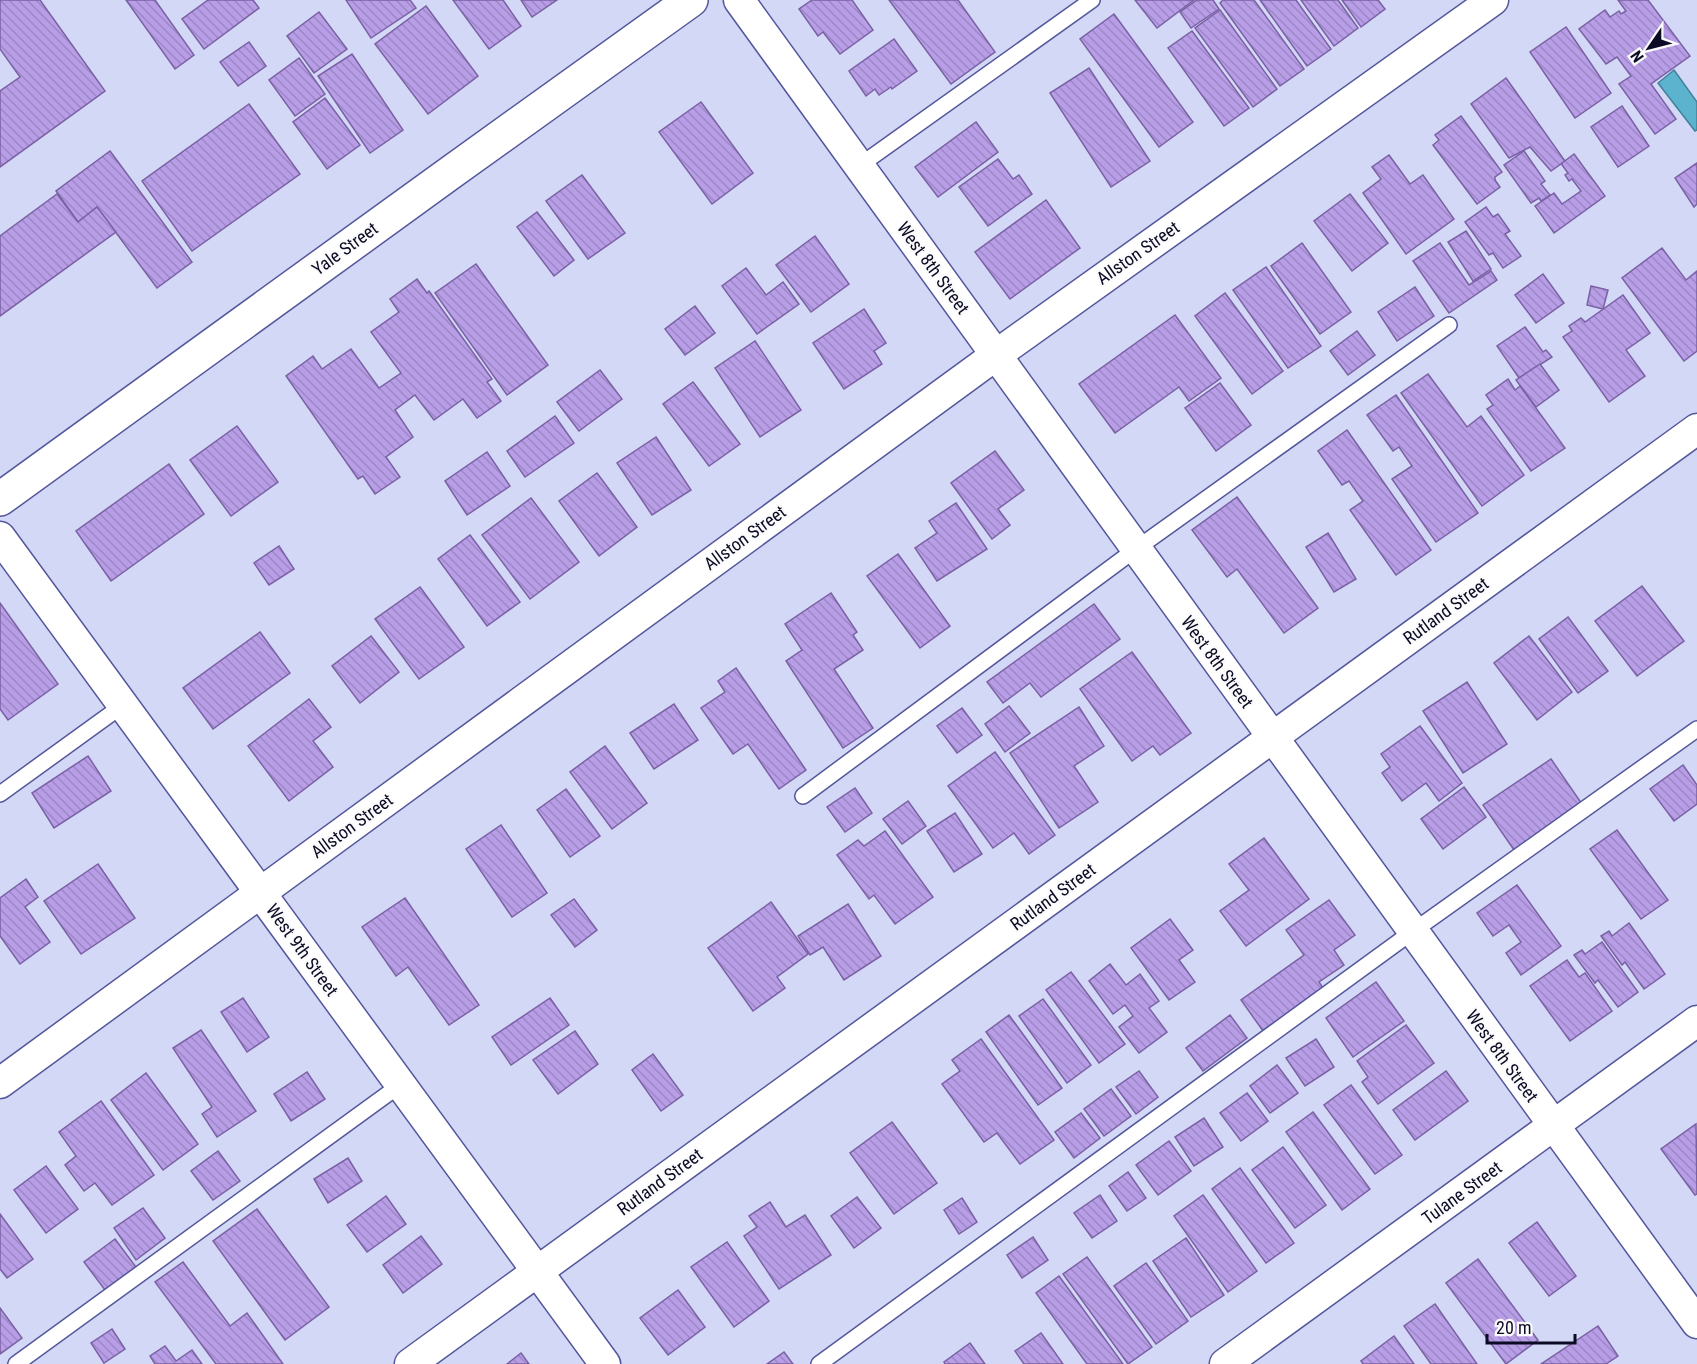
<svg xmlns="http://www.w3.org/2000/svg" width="1697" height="1364" font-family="'Roboto Condensed',sans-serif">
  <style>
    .water { fill: #5cb3cd; stroke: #44819b; stroke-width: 1.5 }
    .building { fill: url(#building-back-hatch); stroke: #7a61a4; stroke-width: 1.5 }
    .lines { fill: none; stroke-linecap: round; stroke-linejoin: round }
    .service-casing { stroke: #54579a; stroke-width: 18 }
    .minor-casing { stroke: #54579a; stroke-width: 33 }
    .secondary-casing { stroke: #54579a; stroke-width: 36 }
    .service { stroke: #fff; stroke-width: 15 }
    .minor { stroke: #fff; stroke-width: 30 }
    .secondary { stroke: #fff; stroke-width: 33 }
    .labels { text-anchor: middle; stroke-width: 4.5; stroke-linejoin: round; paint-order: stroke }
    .street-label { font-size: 18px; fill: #0b0b25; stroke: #fbfbfb }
  </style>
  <defs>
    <pattern id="building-back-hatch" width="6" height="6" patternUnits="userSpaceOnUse" patternTransform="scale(1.5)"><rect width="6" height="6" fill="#b89ee7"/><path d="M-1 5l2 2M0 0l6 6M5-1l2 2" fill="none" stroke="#9d87c6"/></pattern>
  </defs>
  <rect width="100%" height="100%" fill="#d4d8f7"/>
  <polygon class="water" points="1674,70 1697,102 1697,130 1695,131 1658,83"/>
  <g class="building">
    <polygon points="0,0 40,0 105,91 0,167 0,91 20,77 0,49"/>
    <polygon points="126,0 155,0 194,55 175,69"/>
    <polygon points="208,0 253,0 259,8 204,49 182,19"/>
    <polygon points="346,0 410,0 416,8 371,38"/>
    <polygon points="453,0 503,0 521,26 489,49"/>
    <polygon points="521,0 557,0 532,17"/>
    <polygon points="812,0 852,0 873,30 840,54 823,32 818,36 799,9"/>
    <polygon points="889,0 958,0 995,52 951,84"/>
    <polygon points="1135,0 1194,0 1157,28"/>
    <polygon points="1197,0 1213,0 1219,9 1191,28 1180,12"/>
    <polygon points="1223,0 1254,0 1304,69 1280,86 1220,3"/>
    <polygon points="1260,0 1296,0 1331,49 1307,66"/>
    <polygon points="1301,0 1338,0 1358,28 1334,46"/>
    <polygon points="1342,0 1378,0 1385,9 1361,27"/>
    <polygon points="1618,0 1648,0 1690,56 1651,84 1676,119 1655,134 1619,84 1631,76 1617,57 1606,64 1579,29 1605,10 1610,17 1619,11 1621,14 1626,11"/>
    <polygon points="426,6 478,76 428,114 375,44"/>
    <polygon points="1220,10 1277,89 1253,107 1195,28"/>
    <polygon points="319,12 347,49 314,73 287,36"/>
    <polygon points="1114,14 1193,122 1159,147 1080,39"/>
    <polygon points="1566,27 1611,93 1575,118 1530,52"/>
    <polygon points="1192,31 1249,108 1224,126 1168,48"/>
    <polygon points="894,39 917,71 892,89 891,87 879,95 875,89 866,96 849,71"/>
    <polygon points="249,42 266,66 238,86 220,62"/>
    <polygon points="352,54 403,130 370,153 318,76"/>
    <polygon points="299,58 325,94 295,116 269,80"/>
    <polygon points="1089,68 1150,161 1111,187 1050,93"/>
    <polygon points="1506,78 1565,161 1551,171 1530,147 1509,158 1471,104"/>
    <polygon points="325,98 360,145 327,169 293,122"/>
    <polygon points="701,102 753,173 712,204 659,132"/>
    <polygon points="249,104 300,174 192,251 142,181"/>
    <polygon points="1622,106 1649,146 1618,167 1591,127"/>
    <polygon points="1461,116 1502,172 1495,177 1495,180 1500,187 1477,204 1433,145 1439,140 1435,135"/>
    <polygon points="976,122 998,152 938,197 915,167"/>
    <polygon points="110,151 192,262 157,288 97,207 78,222 56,191"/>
    <polygon points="1524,151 1545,181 1541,184 1550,195 1541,201 1539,198 1531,203 1504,165"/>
    <polygon points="1574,154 1605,196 1554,233 1535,206 1554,193 1562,204 1581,191 1572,179 1569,181 1565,175 1568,173 1562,165 1562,163"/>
    <polygon points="1389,155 1410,184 1423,175 1454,219 1406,254 1363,193 1381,179 1372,167"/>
    <polygon points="998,159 1013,179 1019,175 1032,194 988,226 959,187"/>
    <polygon points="1697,163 1697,204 1694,207 1675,178"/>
    <polygon points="582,175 625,233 588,259 546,201"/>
    <polygon points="57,194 78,222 97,207 116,232 0,316 0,236"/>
    <polygon points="1350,194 1388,243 1352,271 1314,221"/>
    <polygon points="1046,200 1080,248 1010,299 975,252"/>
    <polygon points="1486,207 1493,217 1498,214 1510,231 1505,234 1521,256 1503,268 1493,253 1489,255 1465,222"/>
    <polygon points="537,212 574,260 554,276 517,227"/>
    <polygon points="1466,231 1491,269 1473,281 1448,242"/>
    <polygon points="815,236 849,284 811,312 776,265"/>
    <polygon points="1302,243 1351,312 1320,334 1271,266"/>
    <polygon points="1440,243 1469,285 1491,271 1497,280 1449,313 1413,261"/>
    <polygon points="1662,248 1686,280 1697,271 1697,351 1684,361 1622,278"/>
    <polygon points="476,264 548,365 507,395 435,293"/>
    <polygon points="1266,267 1321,346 1288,368 1233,290"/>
    <polygon points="746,268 766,295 783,282 799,304 757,334 722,286"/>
    <polygon points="1543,274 1564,303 1536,323 1515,295"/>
    <polygon points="417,279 427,293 429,291 492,379 487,382 501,401 477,418 463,399 434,420 415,395 395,410 413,437 386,457 400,477 375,494 363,476 358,479 286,376 313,356 322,369 351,349 379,388 401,373 371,332 399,312 390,299"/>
    <polygon points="1591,286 1608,290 1603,309 1587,305"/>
    <polygon points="1415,287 1434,316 1397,341 1378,312"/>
    <polygon points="1225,293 1283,371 1252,394 1195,316"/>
    <polygon points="1623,295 1650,333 1626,350 1645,376 1609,402 1563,337 1572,331 1569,326 1581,318 1585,322"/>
    <polygon points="695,306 715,333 685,355 665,329"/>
    <polygon points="864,309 886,343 874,351 882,364 844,389 813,343"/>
    <polygon points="1175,315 1221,378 1189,401 1179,387 1115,433 1079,384"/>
    <polygon points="1525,327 1543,352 1546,350 1552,357 1519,378 1497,346"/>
    <polygon points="1357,331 1375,355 1348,375 1330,351"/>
    <polygon points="755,341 801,410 760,437 715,368"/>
    <polygon points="1540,364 1559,390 1536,407 1516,380"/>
    <polygon points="600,370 622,399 579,431 557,402"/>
    <polygon points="1428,374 1467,427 1481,416 1524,475 1482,506 1401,393"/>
    <polygon points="1508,379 1515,390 1520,386 1565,448 1531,471 1487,409 1493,405 1486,395"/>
    <polygon points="693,382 740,444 709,466 663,404"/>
    <polygon points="1220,383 1251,425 1216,451 1185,408"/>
    <polygon points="1396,395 1478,513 1436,542 1392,479 1412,466 1399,447 1393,451 1367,415"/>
    <polygon points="555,416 574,443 525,477 507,451"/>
    <polygon points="237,426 278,482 231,516 190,460"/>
    <polygon points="1347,430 1431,550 1396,575 1350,510 1363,501 1349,481 1342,485 1318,451"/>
    <polygon points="656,437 691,490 652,515 617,463"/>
    <polygon points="995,451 1024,490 998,509 1010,525 992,539 951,483"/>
    <polygon points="487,452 510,486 467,515 445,481"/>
    <polygon points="169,464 204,514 111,581 76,531"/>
    <polygon points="597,473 637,527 599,556 559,501"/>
    <polygon points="1237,497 1318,608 1284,633 1237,569 1227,577 1192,530"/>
    <polygon points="531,498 579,562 530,599 482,535"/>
    <polygon points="956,503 987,549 937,581 915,548 937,533 929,521"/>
    <polygon points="1328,533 1356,579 1334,592 1306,547"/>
    <polygon points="470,535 520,602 487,626 438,559"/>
    <polygon points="279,546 294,569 269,585 254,563"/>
    <polygon points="898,554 950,626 920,648 867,576"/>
    <polygon points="1642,586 1684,641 1637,676 1595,621"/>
    <polygon points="420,587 464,647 419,679 375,619"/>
    <polygon points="831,593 857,632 853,635 863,650 834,669 873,728 843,748 786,661 802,650 785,624"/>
    <polygon points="0,603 58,684 8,720 0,709"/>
    <polygon points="1094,604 1120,639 1041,697 1030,683 1003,703 987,682"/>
    <polygon points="1568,617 1608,671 1578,693 1539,639"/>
    <polygon points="260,632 290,673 213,729 183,688"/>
    <polygon points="371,636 399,672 360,703 332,666"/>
    <polygon points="1529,636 1572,692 1537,720 1494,663"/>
    <polygon points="1132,652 1191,733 1160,755 1153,746 1132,761 1080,689"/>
    <polygon points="736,668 806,770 779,789 748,744 733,754 701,708 725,692 718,681"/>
    <polygon points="1467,682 1507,744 1463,773 1423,711"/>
    <polygon points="309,699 331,727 313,741 333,767 289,801 248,746"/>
    <polygon points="674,704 698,740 654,769 630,733"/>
    <polygon points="1009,706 1030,733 1005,752 985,724"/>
    <polygon points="1079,707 1104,746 1074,766 1098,802 1059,828 1010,753"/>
    <polygon points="962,708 982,735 957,753 937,726"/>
    <polygon points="1420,726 1462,783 1439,801 1426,783 1402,801 1382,773 1390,767 1381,754"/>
    <polygon points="605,746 647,803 612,829 570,772"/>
    <polygon points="995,752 1055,835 1029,854 1014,833 993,848 948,786"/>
    <polygon points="88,756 111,791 54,828 32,793"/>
    <polygon points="1551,759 1582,804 1514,850 1483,805"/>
    <polygon points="1683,765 1697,785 1697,804 1674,821 1650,789"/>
    <polygon points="1464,787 1486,817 1443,849 1421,819"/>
    <polygon points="855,788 872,813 845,832 827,807"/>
    <polygon points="566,789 600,836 570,857 537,810"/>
    <polygon points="908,801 926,826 902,844 883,819"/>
    <polygon points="955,813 982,854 954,872 927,831"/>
    <polygon points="501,825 547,893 512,917 466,849"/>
    <polygon points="1617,830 1668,900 1641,919 1590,849"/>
    <polygon points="885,831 933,897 895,924 874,895 869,899 837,855 858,840 864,846"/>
    <polygon points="1264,838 1309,899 1246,946 1220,911 1249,890 1229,864"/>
    <polygon points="98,864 135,918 81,954 44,901"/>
    <polygon points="26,879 38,897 25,907 50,942 20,964 0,936 0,898"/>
    <polygon points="1517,885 1561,946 1521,975 1506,953 1521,942 1509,925 1493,936 1477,913"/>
    <polygon points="405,898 479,1005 449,1025 408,967 396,976 362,927"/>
    <polygon points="574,899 597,930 575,947 551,915"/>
    <polygon points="1329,900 1355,935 1334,950 1344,965 1319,982 1323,988 1263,1031 1241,1000 1304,955 1286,930"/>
    <polygon points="771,902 808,954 777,977 785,988 753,1011 708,948"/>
    <polygon points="848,904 881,956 844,980 823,947 810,955 798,936"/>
    <polygon points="1170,919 1193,950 1179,960 1195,982 1169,1000 1131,948"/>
    <polygon points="1629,923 1665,974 1644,989 1625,962 1622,965 1601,936 1609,931 1612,936"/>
    <polygon points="1602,942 1638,992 1618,1007 1598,980 1595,983 1574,955 1582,950 1585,954"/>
    <polygon points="1567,960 1579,977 1585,973 1612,1011 1570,1041 1530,986"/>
    <polygon points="1110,964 1126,985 1140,974 1159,1001 1149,1008 1167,1032 1139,1053 1119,1027 1133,1016 1125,1005 1113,1014 1089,981"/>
    <polygon points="1071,972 1125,1044 1099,1063 1046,990"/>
    <polygon points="1376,982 1404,1021 1353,1057 1326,1018"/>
    <polygon points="243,998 269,1037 247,1052 221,1012"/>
    <polygon points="550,998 569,1025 511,1065 492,1037"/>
    <polygon points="1043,999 1091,1065 1067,1083 1019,1016"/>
    <polygon points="1009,1015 1062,1088 1038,1105 986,1032"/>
    <polygon points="1230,1015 1247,1038 1203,1071 1186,1048"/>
    <polygon points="1406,1025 1434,1063 1378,1104 1362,1082 1368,1077 1357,1061"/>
    <polygon points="201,1030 256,1111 217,1137 202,1114 212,1107 173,1048"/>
    <polygon points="575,1031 598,1064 558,1094 533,1060"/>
    <polygon points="981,1039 1054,1140 1020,1164 997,1133 984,1142 942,1084 960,1071 952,1060"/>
    <polygon points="1316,1039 1334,1067 1305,1086 1286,1058"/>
    <polygon points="653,1054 683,1095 661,1111 632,1070"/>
    <polygon points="1277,1065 1298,1093 1270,1113 1250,1086"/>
    <polygon points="1139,1071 1158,1097 1136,1114 1116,1087"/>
    <polygon points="1446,1071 1468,1101 1415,1140 1393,1110"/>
    <polygon points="307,1072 325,1099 291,1121 274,1094"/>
    <polygon points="146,1073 198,1144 163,1170 111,1100"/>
    <polygon points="1351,1085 1402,1155 1375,1174 1324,1105"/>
    <polygon points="1111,1089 1131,1116 1104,1136 1084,1109"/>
    <polygon points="1247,1093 1268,1121 1241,1141 1220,1113"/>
    <polygon points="101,1101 154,1175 112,1205 95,1183 84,1191 65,1165 76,1156 59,1132"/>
    <polygon points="1313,1112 1370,1189 1342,1210 1286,1132"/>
    <polygon points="1081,1113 1100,1138 1074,1158 1055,1132"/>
    <polygon points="1204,1118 1223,1147 1194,1166 1175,1137"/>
    <polygon points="892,1122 937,1183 894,1214 850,1153"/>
    <polygon points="1696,1124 1697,1194 1695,1195 1661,1149"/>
    <polygon points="1169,1141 1191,1171 1158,1195 1136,1165"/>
    <polygon points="1283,1147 1326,1205 1295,1228 1252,1170"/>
    <polygon points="218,1151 240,1181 213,1200 191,1171"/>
    <polygon points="348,1158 362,1181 328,1203 314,1179"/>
    <polygon points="46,1166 78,1209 46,1233 14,1190"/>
    <polygon points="1240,1168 1294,1243 1266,1263 1212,1189"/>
    <polygon points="1128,1172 1146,1198 1127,1211 1109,1186"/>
    <polygon points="1100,1195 1117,1221 1092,1238 1074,1213"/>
    <polygon points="1203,1195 1257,1271 1228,1292 1174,1216"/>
    <polygon points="386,1196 406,1224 367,1252 347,1225"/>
    <polygon points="857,1197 881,1228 854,1248 831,1216"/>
    <polygon points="962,1198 977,1222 959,1234 944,1210"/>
    <polygon points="770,1202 786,1227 805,1215 831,1255 779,1289 744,1236 757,1227 749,1216"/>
    <polygon points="143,1208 165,1238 136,1260 114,1228"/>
    <polygon points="257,1209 329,1307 285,1340 213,1241"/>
    <polygon points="0,1214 33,1259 7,1278 0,1269"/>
    <polygon points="1537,1222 1576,1276 1549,1296 1509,1243"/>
    <polygon points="421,1236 442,1264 403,1293 383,1265"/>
    <polygon points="1033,1237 1048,1260 1022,1278 1007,1255"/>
    <polygon points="1186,1238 1224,1295 1191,1317 1153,1261"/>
    <polygon points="115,1239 136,1267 105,1290 84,1262"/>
    <polygon points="727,1242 769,1301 734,1327 691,1267"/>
    <polygon points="1087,1257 1152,1347 1128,1364 1063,1274"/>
    <polygon points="1478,1259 1538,1340 1506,1364 1446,1283"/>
    <polygon points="183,1262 230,1326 247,1313 283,1364 216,1364 155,1282"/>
    <polygon points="1146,1263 1188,1321 1156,1344 1114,1286"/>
    <polygon points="1059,1276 1123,1364 1087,1364 1036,1293"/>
    <polygon points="678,1290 705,1327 668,1355 640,1318"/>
    <polygon points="1435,1304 1477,1364 1431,1364 1404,1326"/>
    <polygon points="0,1308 22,1338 0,1354"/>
    <polygon points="1598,1326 1618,1356 1606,1364 1541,1364"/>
    <polygon points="112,1329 125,1349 104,1363 91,1343"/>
    <polygon points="1041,1333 1063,1364 1024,1364 1015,1351"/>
    <polygon points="1394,1336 1414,1364 1363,1364 1361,1361"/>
    <polygon points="970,1343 985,1364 945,1364 944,1362"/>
    <polygon points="165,1346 176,1361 192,1350 202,1364 155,1364 150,1356"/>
    <polygon points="784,1352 793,1364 767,1364"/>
    <polygon points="521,1353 529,1364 507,1364"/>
  </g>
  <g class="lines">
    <defs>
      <g id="service">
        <polyline points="859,166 1092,0"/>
        <polyline points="0,794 123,705"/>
        <polyline points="803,796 1136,549 1449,325"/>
        <polyline points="16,1364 400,1085"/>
        <polyline points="819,1364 1412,932 1697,729"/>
      </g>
      <g id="minor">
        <polyline points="739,0 1697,1323"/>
        <polyline points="0,537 605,1364"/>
        <polyline points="0,1083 996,355 1493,0"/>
        <polyline points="410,1364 1697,429"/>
        <polyline points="1225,1364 1697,1021"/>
      </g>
      <polyline id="secondary" points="0,499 450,173 691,0"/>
    </defs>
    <use href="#service" class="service-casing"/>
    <use href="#minor" class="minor-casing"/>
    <use href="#secondary" class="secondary-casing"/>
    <use href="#service" class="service"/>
    <use href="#minor" class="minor"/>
    <use href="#secondary" class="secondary"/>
  </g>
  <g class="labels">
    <g class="street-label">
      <text transform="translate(345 249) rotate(-36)" y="6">Yale Street</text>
      <text transform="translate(1138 253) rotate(-35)" y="6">Allston Street</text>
      <text transform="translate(933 268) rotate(54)" y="6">West 8th Street</text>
      <text transform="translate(745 538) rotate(-36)" y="6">Allston Street</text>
      <text transform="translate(1446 611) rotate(-36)" y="6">Rutland Street</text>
      <text transform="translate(1217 662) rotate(54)" y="6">West 8th Street</text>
      <text transform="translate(352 826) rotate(-36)" y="6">Allston Street</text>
      <text transform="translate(1053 897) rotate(-36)" y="6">Rutland Street</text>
      <text transform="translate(302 950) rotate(54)" y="6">West 9th Street</text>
      <text transform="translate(1502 1056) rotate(54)" y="6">West 8th Street</text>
      <text transform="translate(660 1182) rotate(-36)" y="6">Rutland Street</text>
      <text transform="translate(1462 1193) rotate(-36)" y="6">Tulane Street</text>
    </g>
  </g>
  <g transform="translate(1649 48) rotate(235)" stroke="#fbfbfb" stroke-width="4.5" paint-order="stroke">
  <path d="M0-4.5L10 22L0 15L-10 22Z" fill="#0b0b25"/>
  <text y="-9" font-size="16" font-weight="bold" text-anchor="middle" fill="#0b0b25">N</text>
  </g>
  <path d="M1487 1334v9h88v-9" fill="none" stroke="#0b0b25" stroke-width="3"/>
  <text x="1496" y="1334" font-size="18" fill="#0b0b25" stroke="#fbfbfb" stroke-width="4.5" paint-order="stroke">20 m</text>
</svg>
